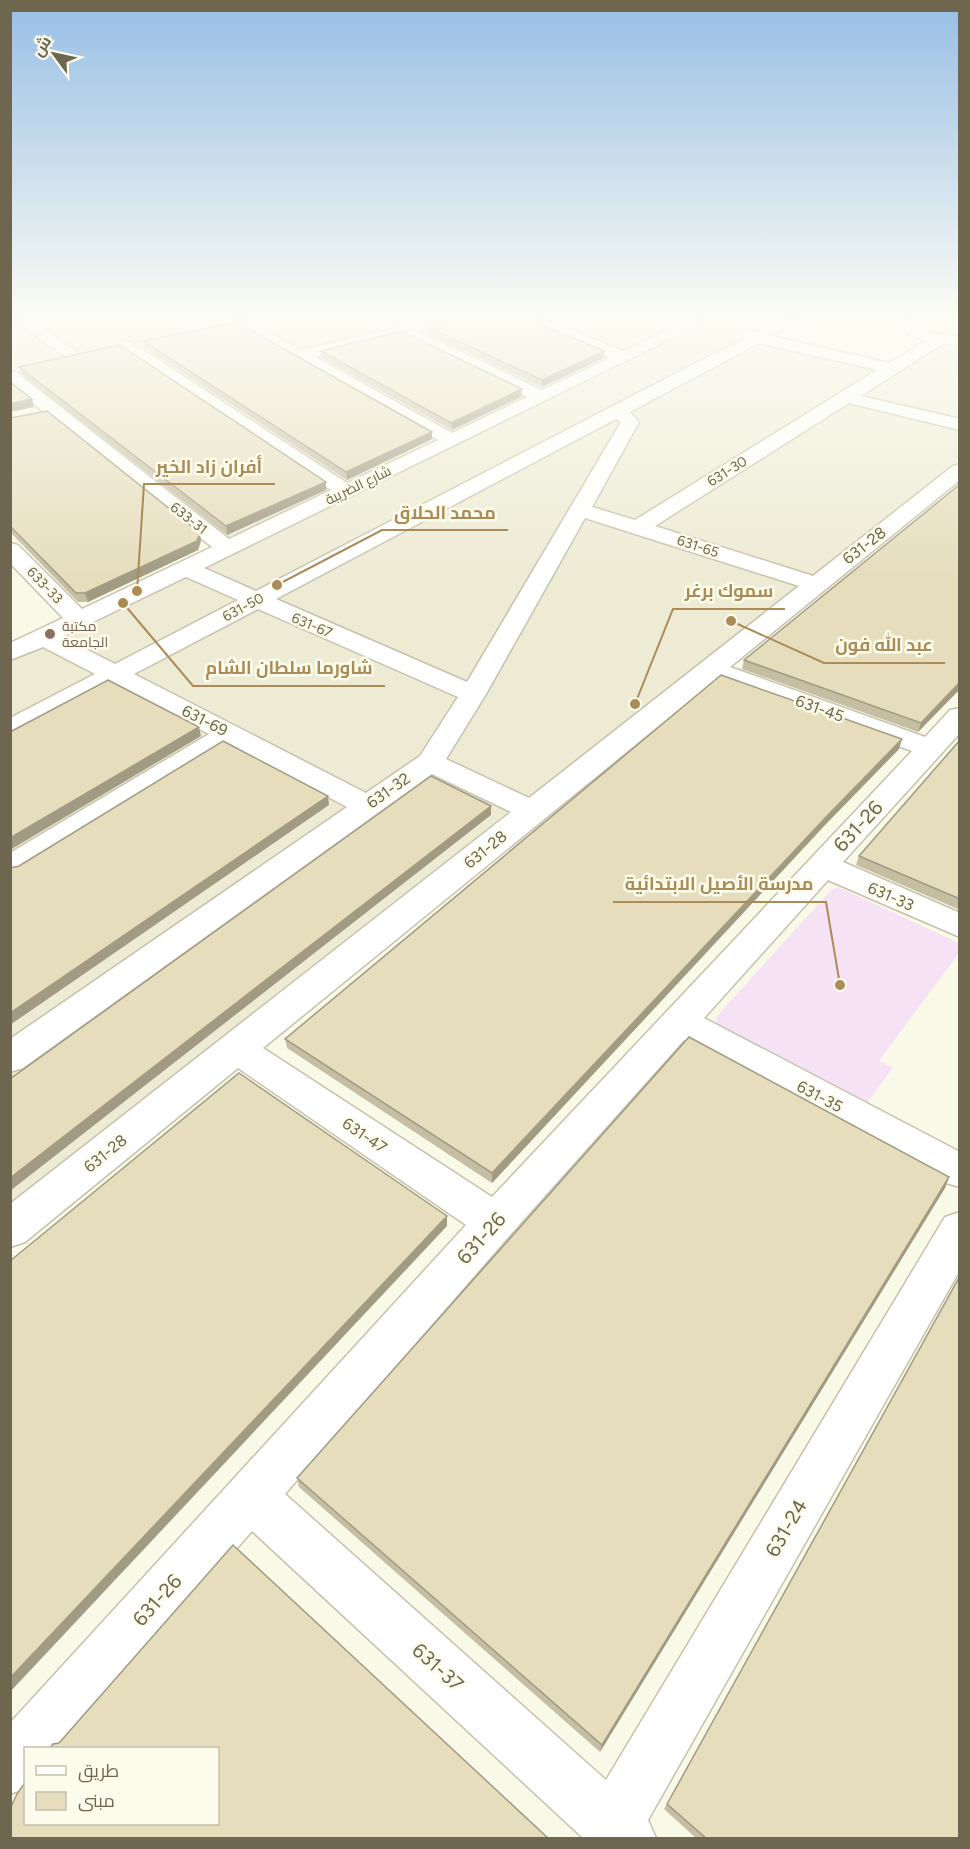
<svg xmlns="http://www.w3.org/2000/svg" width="970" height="1849" font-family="Figtree,Cairo,sans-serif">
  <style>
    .residential { fill: #edebd4 }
    .education { fill: #f5e3f5 }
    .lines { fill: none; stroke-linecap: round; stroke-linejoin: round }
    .minor-casing { stroke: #c7c1ac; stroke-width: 3 }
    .minor { fill: #fff; fill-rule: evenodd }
    .wall { fill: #c6bea3 }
    .shaded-wall { fill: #a19b84 }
    .building { fill: #e6ddbd; stroke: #a19b84; stroke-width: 1.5 }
    .education-dot { fill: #8d6e63; stroke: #fcfcec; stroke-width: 2 }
    .labels { text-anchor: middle; stroke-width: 5; stroke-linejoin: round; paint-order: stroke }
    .far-street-label { font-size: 14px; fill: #6f664f; stroke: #fcfcec }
    .far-education-label { font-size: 14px; fill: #785e54; stroke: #fcfcec; text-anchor: start }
    .street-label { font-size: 16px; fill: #6f664f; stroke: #fcfcec }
    .near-street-label { font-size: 20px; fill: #6f664f; stroke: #fcfcec }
    .leader { fill: none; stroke: #ab8b57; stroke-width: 2 }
    .callout-dot { fill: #ab8b57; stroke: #fcfcec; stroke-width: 2 }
    .callout-label { font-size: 18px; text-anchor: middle; font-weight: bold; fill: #ab8b57; stroke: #fcfcec; stroke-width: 5; stroke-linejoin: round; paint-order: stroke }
  </style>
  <rect width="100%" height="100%" fill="#f9f9e7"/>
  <g class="residential">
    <polygon points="10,318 687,318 692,320 231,541 225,540 14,372 65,359 62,356 11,368"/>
    <polygon points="716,318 791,318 11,725 10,659"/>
    <polygon points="757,342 892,372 938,343 959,342 959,460 11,1207 11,735"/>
  </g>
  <polygon class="education" points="838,887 959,943 959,953 879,1061 893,1068 867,1103 717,1025 716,1017 832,889"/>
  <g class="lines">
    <defs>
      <g id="minor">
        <polygon points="11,318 29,318 83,356 81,360 69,360"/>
        <path d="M231 318H261L253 323 302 350 440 318H468L465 321 419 332 542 390 610 358 519 318H541L623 351 693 318H713L204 568 256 591 744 338V333L755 332 783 318H803L772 336 889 363 925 341 910 335 898 323 899 318H915L916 324 933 333 960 337V345L942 344 861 396 960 419V430L849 403 655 526 813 576 953 466 960 464V480L730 667 925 737 950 710 960 708V733L843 862 960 913V937L828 880 704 1018 960 1152V1187L946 1183 684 1040 510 1235 285 1494 606 1780 945 1217 960 1212V1270L648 1820 656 1838H583L252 1531 63 1748H26V1788L10 1794V1723L466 1225 238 1068 25 1242 10 1247V1204L511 812 432 774 23 1068 10 1072V1039L347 807 230 745 21 874 10 877V853L209 734 115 685 10 737V718L95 674 43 647 10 660V643L63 618 10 563V543L18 545 82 609 212 547 10 385V371L16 372 229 539 331 490 119 348 117 345 119 342H131L347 483 438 440 237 326 191 336 183 331 185 328ZM402 336 527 397 452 433 315 357ZM759 343 877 370 635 520 592 507 639 422 630 412ZM616 419 621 422 467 682 276 599ZM585 518 799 586 529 798 446 759 486 694ZM186 577 238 600 115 664 62 637ZM258 609 458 697 420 756 366 793 134 674ZM715 680 912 751 492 1197 263 1048Z"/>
      </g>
    </defs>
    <use href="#minor" class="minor-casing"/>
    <use href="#minor" class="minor"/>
  </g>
  <g class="wall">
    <polygon points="426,326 604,358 542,387 426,333"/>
    <polygon points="143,341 432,439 347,480 145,348"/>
    <polygon points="321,351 521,397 452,430 321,358"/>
    <polygon points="19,367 326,482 326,490 227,535 21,374"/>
    <polygon points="10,418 200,533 201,541 198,550 88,602 78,602 10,532"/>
    <polygon points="960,486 960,689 918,732 742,669 744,660"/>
    <polygon points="960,740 960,910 856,865 859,856"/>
    <polygon points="899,749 825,825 492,1183 287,1048 285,1039"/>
    <polygon points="949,1177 945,1188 600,1752 299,1487 297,1478"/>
    <polygon points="667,1804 960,1839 697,1839 664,1809"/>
  </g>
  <g class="shaded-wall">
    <polygon points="604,351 604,358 542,387 542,380"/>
    <polygon points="522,389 521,397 452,430 451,423"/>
    <polygon points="32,399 34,407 10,412 10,404"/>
    <polygon points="432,432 432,439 347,480 346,472"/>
    <polygon points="326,482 326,490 227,535 226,526"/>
    <polygon points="200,533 201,541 198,550 88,602 85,593"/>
    <polygon points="960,682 960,689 918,732 921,723"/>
    <polygon points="199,727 201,736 10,850 10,838"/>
    <polygon points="902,739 899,749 825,825 492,1183 492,1173 828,815"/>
    <polygon points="328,796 329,805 10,1025 10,1013"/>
    <polygon points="491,806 491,815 10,1191 10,1178"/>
    <polygon points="949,1177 945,1188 600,1752 602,1745"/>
    <polygon points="447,1216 447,1226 10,1692 10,1678"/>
  </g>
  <g class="building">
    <polygon points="453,318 526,318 604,351 542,380 426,326"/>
    <polygon points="236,322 432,432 346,472 143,341"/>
    <polygon points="401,331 522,389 451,423 321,351"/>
    <polygon points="120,345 326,482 226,526 19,367"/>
    <polygon points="10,382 32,399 10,404"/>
    <polygon points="47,411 200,533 197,541 85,593 76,593 10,526 10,418"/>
    <polygon points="959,485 960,486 960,682 921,723 744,660"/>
    <polygon points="721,675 902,739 828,815 492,1173 285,1039"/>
    <polygon points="108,680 199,727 10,838 10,732"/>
    <polygon points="960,740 960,899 859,856"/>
    <polygon points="223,741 328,796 10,1013 10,868 19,866"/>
    <polygon points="431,776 491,806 10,1178 10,1079"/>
    <polygon points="689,1037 949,1177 602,1745 297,1478"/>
    <polygon points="239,1073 447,1216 10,1678 10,1261"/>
    <polygon points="960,1276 960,1839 707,1839 667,1804"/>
    <polygon points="233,1545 549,1839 10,1839 10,1809 17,1794 26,1781 26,1824 218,1824 218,1749 49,1749 53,1744 59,1743"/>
  </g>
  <linearGradient id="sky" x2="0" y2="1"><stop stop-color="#97bee5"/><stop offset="0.55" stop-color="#fcfcf4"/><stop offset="1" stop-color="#fcfcf4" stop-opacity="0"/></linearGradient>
  <rect width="970" height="577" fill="url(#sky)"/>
  <circle class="education-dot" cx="50" cy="634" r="6"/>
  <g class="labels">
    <g class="far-street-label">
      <text transform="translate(727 471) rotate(-32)" y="5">631-30</text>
      <text transform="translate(358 485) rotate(-26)" y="5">شارع الضريبة</text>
      <text transform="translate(189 518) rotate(38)" y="5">633-31</text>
      <text transform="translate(698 546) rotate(18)" y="5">631-65</text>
      <text transform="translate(45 585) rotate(46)" y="5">633-33</text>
      <text transform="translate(243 607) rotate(-28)" y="5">631-50</text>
      <text transform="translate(312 625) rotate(23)" y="5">631-67</text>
    </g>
    <g class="far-education-label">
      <text x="62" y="631">مكتبة<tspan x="62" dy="16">الجامعة</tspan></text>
    </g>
    <g class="street-label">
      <text transform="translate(864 545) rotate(-38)" y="6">631-28</text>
      <text transform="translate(820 708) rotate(20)" y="6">631-45</text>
      <text transform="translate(205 720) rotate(27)" y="6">631-69</text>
      <text transform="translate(388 790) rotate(-35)" y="6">631-32</text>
      <text transform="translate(485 849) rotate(-39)" y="6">631-28</text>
      <text transform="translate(891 896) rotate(24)" y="6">631-33</text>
      <text transform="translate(820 1096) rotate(28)" y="6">631-35</text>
      <text transform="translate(365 1135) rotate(34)" y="6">631-47</text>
      <text transform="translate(105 1153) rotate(-39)" y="6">631-28</text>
    </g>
    <g class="near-street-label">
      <text transform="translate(858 826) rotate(-47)" y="7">631-26</text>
      <text transform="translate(481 1238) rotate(-48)" y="7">631-26</text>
      <text transform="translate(786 1528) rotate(-60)" y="7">631-24</text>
      <text transform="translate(157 1600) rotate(-48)" y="7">631-26</text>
      <text transform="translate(438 1667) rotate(42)" y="7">631-37</text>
    </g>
  </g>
  <path class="leader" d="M137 591L144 484H275M277 585L382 530H508M635 704L673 609H785M731 621L824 663H945M123 603L193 686H385M840 985L826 902H613"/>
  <g class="callout-dot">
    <circle cx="137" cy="591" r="6"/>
    <circle cx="277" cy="585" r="6"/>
    <circle cx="635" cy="704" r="6"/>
    <circle cx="731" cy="621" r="6"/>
    <circle cx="123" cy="603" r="6"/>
    <circle cx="840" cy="985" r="6"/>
  </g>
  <g class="callout-label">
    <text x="209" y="473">أفران زاد الخير</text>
    <text x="445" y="519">محمد الحلاق</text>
    <text x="729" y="597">سموك برغر</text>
    <text x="884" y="651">عبد الله فون</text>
    <text x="289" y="674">شاورما سلطان الشام</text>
    <text x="719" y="890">مدرسة الأصيل الابتدائية</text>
  </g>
  <rect width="970" height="1849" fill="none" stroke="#6f664f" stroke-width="24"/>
  <rect x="24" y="1747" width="195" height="78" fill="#fcfcec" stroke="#c4c0ad" stroke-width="1.5"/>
  <rect x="36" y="1766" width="30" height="9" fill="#ffffff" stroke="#c4c0ad" stroke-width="1.5"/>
  <text x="78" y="1777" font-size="18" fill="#6f664f">طريق</text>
  <rect x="36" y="1792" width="30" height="18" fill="#e6ddbd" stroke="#c4c0ad" stroke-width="1.5"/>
  <text x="78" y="1807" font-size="18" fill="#6f664f">مبنى</text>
  <g transform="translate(54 54) rotate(303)" stroke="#fcfcec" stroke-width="4.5" paint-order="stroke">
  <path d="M0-4.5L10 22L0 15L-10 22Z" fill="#6f664f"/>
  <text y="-9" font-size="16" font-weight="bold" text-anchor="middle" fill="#6f664f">ش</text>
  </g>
</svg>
